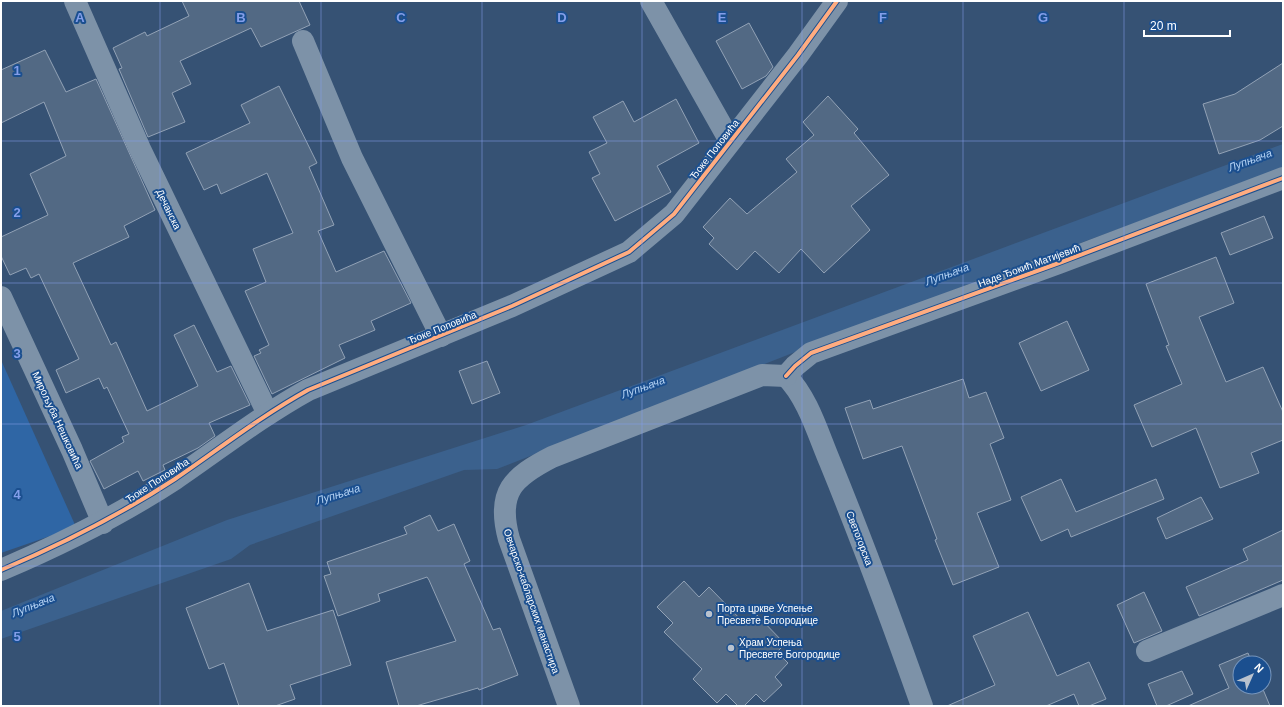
<svg xmlns="http://www.w3.org/2000/svg" width="1284" height="707" font-family="Arial,sans-serif">
  <style>
    .green { fill: #2f66a5 }
    .water { fill: #3b618d }
    .building { fill: #526984; stroke: #92a2b6 }
    .lines { fill: none; stroke-linecap: round; stroke-linejoin: round }
    .minor { stroke: #7d92a8; stroke-width: 22 }
    .cycleway-casing { stroke: #1b4f8f; stroke-width: 6 }
    .cycleway { stroke: #ffac80; stroke-width: 4 }
    .grid { fill: none; stroke: #839eea; stroke-width: 1; stroke-opacity: 0.55 }
    .poi-dot { fill: #b9c2ce; stroke: #1b4f8f; stroke-width: 1.5 }
    .labels { text-anchor: middle; stroke-width: 4; stroke-linejoin: round; paint-order: stroke }
    .street-label { font-size: 10px; fill: #fff; stroke: #1b4f8f }
    .poi-label { font-size: 10px; fill: #fff; stroke: #1b4f8f; text-anchor: start }
    .water-label { font-size: 11px; font-style: italic; fill: #b5d3f5; stroke: #1b4f8f }
    .grid-label { font-size: 13px; text-anchor: middle; font-weight: bold; fill: #839eea; stroke: #1b4f8f; stroke-width: 4; stroke-linejoin: round; paint-order: stroke }
  </style>
  <rect width="100%" height="100%" fill="#365274"/>
  <polygon class="green" points="1,360 76,527 1,553"/>
  <polygon class="water" points="1283,144 1283,169 979,280 497,469 464,470 250,545 231,559 1,639 1,611 227,520 526,425"/>
  <g class="building">
    <polygon points="182,1 299,1 310,25 261,47 251,28 180,61 191,84 172,93 185,122 148,137 119,69 122,68 113,48 145,32 147,36 189,16"/>
    <polygon points="749,23 773,67 766,76 742,89 716,41"/>
    <polygon points="45,50 66,92 96,79 155,210 124,226 129,237 73,263 111,345 116,342 147,411 198,386 174,335 194,325 217,372 231,366 250,405 209,423 215,436 198,448 163,465 165,470 143,481 138,471 104,489 90,461 124,442 122,437 129,434 107,387 104,389 99,378 66,393 56,370 79,359 39,274 31,278 26,268 10,275 1,256 1,237 48,215 30,174 66,156 44,102 1,123 1,70"/>
    <polygon points="1283,63 1283,126 1260,140 1219,154 1203,104 1235,94"/>
    <polygon points="279,86 317,163 309,167 334,225 318,231 336,272 384,251 411,303 371,321 375,330 339,345 345,358 272,394 254,356 261,353 259,350 269,345 245,291 266,282 253,249 293,233 267,173 221,194 217,184 204,190 186,153 250,123 241,105"/>
    <polygon points="828,96 858,129 854,133 889,175 851,206 870,230 824,273 801,249 779,273 755,251 737,270 709,244 714,238 703,227 730,198 747,214 797,172 786,159 814,135 803,122"/>
    <polygon points="676,99 699,143 657,166 671,192 615,221 592,178 600,174 589,152 607,143 593,117 623,101 634,122"/>
    <polygon points="1264,216 1273,238 1230,255 1221,233"/>
    <polygon points="1216,257 1234,303 1199,317 1226,382 1263,367 1283,412 1283,440 1251,453 1259,473 1220,488 1196,428 1152,447 1134,405 1182,384 1166,346 1169,345 1146,284"/>
    <polygon points="1067,321 1089,370 1041,391 1019,343"/>
    <polygon points="487,361 500,393 472,404 459,371"/>
    <polygon points="963,379 969,398 986,392 1004,438 990,444 1011,500 977,513 999,567 953,585 935,540 937,539 902,446 863,459 845,408 870,400 873,409"/>
    <polygon points="1061,479 1076,512 1156,479 1164,499 1071,537 1068,529 1041,541 1021,497"/>
    <polygon points="1201,497 1213,519 1166,539 1157,518"/>
    <polygon points="430,515 438,531 454,524 470,561 464,564 493,630 500,628 518,675 479,690 478,688 416,706 399,706 386,662 456,641 429,580 427,577 378,594 380,601 338,616 324,576 331,574 327,562 407,534 404,527"/>
    <polygon points="1283,530 1283,580 1199,616 1186,587 1248,560 1243,549"/>
    <polygon points="684,581 699,597 709,587 747,626 757,615 785,644 777,652 788,663 775,677 782,685 764,702 756,694 744,706 738,706 726,694 717,703 693,679 702,669 664,632 673,623 657,607"/>
    <polygon points="249,583 267,631 333,610 351,665 290,685 295,699 275,706 239,706 224,663 209,669 186,608"/>
    <polygon points="1144,592 1162,631 1134,643 1117,605"/>
    <polygon points="1028,612 1057,676 1089,662 1106,699 1089,706 1079,706 1074,694 1046,706 947,706 995,685 973,636"/>
    <polygon points="1248,653 1252,663 1240,663 1240,687 1262,687 1270,706 1188,706 1229,688 1219,665"/>
    <polygon points="1182,671 1193,694 1166,706 1157,706 1148,684"/>
  </g>
  <g class="lines">
    <g class="minor">
      <polyline points="75,1 140,149 268,414"/>
      <polyline points="651,1 730,141"/>
      <polyline points="303,41 352,158 441,336"/>
      <polyline points="1,297 72,450 103,523"/>
      <polyline points="786,376 795,366 811,353 1059,263 1283,178"/>
      <path d="M786 376C808 398 818 434 830 462 863 543 893 624 922 706"/>
      <path d="M1 570C62 544 120 515 175 479 219 449 261 416 308 390L512 306 629 252 674 214 798 55 837 1"/>
      <polyline points="1147,651 1283,595"/>
      <path d="M569 706 509 539C496 492 513 477 552 457L762 375 786 376"/>
    </g>
    <defs>
      <g id="cycleway">
        <polyline points="786,376 795,366 811,353 1059,263 1283,178"/>
        <path d="M1 570C62 544 120 515 175 479 219 449 261 416 308 390L512 306 629 252 674 214 798 55 837 1"/>
      </g>
    </defs>
    <use href="#cycleway" class="cycleway-casing"/>
    <use href="#cycleway" class="cycleway"/>
  </g>
  <path class="grid" d="M160 1V706M321 1V706M482 1V706M642 1V706M802 1V706M963 1V706M1124 1V706M1 141H1283M1 283H1283M1 424H1283M1 566H1283"/>
  <g class="poi-dot">
    <circle cx="709" cy="614" r="4"/>
    <circle cx="731" cy="648" r="4"/>
  </g>
  <g class="labels">
    <g class="street-label">
      <text transform="translate(714 149) rotate(-52)" y="4">Ђоке Поповића</text>
      <text transform="translate(169 209) rotate(64)" y="4">Дечанска</text>
      <text transform="translate(1029 265) rotate(-20)" y="4">Наде Ђокић Матијевић</text>
      <text transform="translate(442 327) rotate(-22)" y="4">Ђоке Поповића</text>
      <text transform="translate(58 420) rotate(65)" y="4">Мирољуба Нешковића</text>
      <text transform="translate(157 480) rotate(-33)" y="4">Ђоке Поповића</text>
      <text transform="translate(860 538) rotate(69)" y="4">Светогорска</text>
      <text transform="translate(532 601) rotate(71)" y="4">Овчарско-кабларских манастира</text>
    </g>
    <g class="poi-label">
      <text x="717" y="612">Порта цркве Успење<tspan x="717" dy="12">Пресвете Богородице</tspan></text>
      <text x="739" y="646">Храм Успења<tspan x="739" dy="12">Пресвете Богородице</tspan></text>
    </g>
    <g class="water-label">
      <text transform="translate(1250 160) rotate(-20)" y="4">Лупњача</text>
      <text transform="translate(947 274) rotate(-20)" y="4">Лупњача</text>
      <text transform="translate(643 387) rotate(-20)" y="4">Лупњача</text>
      <text transform="translate(338 494) rotate(-17)" y="4">Лупњача</text>
      <text transform="translate(33 605) rotate(-22)" y="4">Лупњача</text>
    </g>
  </g>
  <g class="grid-label">
    <text x="80" y="22">A</text>
    <text x="241" y="22">B</text>
    <text x="401" y="22">C</text>
    <text x="562" y="22">D</text>
    <text x="722" y="22">E</text>
    <text x="883" y="22">F</text>
    <text x="1043" y="22">G</text>
    <text x="17" y="75">1</text>
    <text x="17" y="217">2</text>
    <text x="17" y="358">3</text>
    <text x="17" y="499">4</text>
    <text x="17" y="641">5</text>
  </g>
  <rect width="1284" height="707" fill="none" stroke="#ffffff" stroke-width="4"/>
  <g transform="translate(1252 675) rotate(45)"><circle r="19" fill="#1b4f8f" stroke="#7695bc"/>
  <path d="M0-3L7 15L0 10L-7 15Z" fill="#b9c2ce"/>
  <text y="-6" font-size="11" font-weight="bold" text-anchor="middle" fill="#ffffff">N</text>
  </g>
  <path d="M1144 30v6h86v-6" fill="none" stroke="#ffffff" stroke-width="2"/>
  <text x="1150" y="30" font-size="12" fill="#ffffff" stroke="#1b4f8f" stroke-width="3" paint-order="stroke">20 m</text>
</svg>
